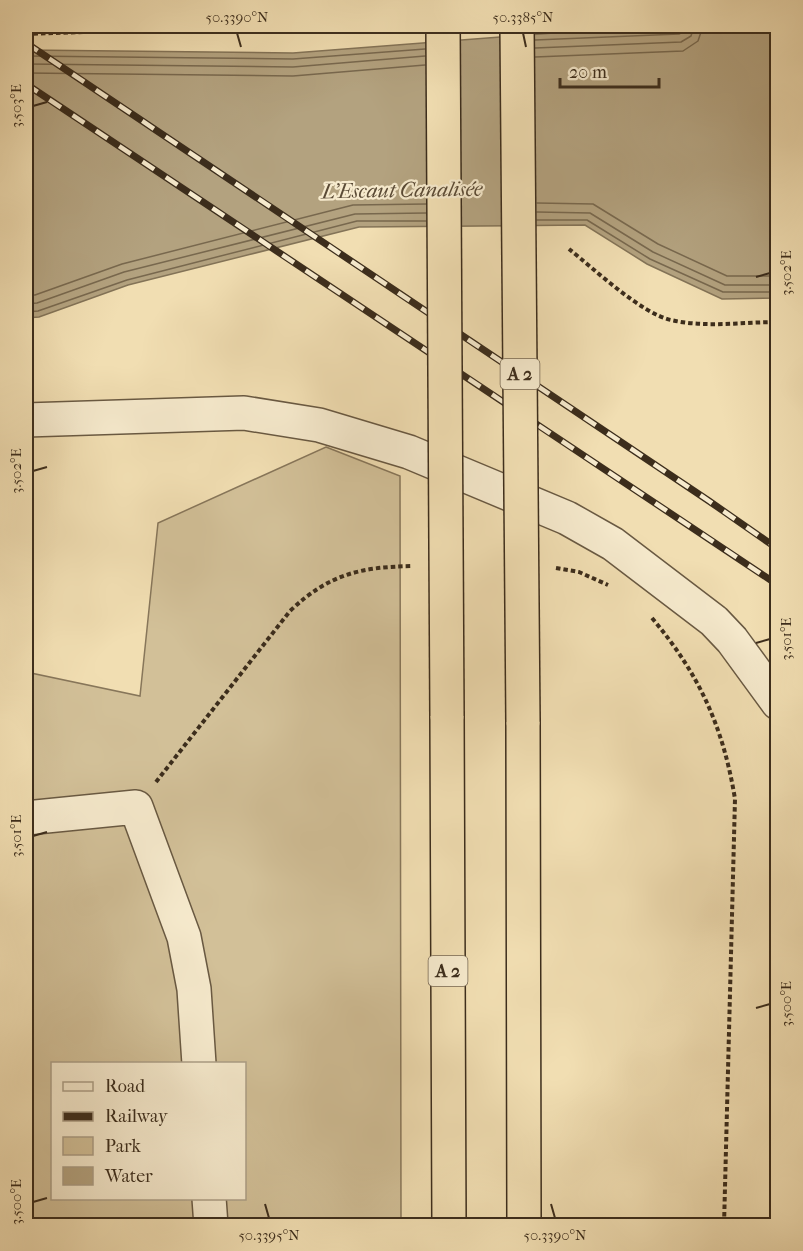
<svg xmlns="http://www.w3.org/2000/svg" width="803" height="1251" font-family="'IM FELL French Canon',serif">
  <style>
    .green { fill: #d2c098; stroke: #87765a; stroke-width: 1.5; fill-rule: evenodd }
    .water { fill: #b3a27f; stroke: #837357; stroke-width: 1.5 }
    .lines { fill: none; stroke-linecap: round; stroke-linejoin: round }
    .shore { stroke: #78684e; stroke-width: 1.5 }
    .minor-casing { stroke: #695942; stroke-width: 36 }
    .highway-casing { stroke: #3c2d1c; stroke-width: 36 }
    .path { stroke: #3c2d1c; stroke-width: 4; stroke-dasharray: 4.5 3; stroke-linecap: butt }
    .minor { stroke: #f6eacd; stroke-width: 33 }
    .highway { stroke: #f1deb2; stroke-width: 33 }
    .rail-casing { stroke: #3c2d1c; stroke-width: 7 }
    .rail { stroke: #f6eacd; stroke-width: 4.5; stroke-dasharray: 14; stroke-linecap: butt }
    .highway-bridge-casing { stroke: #3c2d1c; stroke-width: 36; stroke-linecap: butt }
    .highway-bridge { stroke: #f1deb2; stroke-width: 33 }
    .ticks { fill: none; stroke: #3c2d1c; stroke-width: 2 }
    .labels { text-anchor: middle; stroke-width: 4.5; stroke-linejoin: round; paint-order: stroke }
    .shield { fill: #f6eacd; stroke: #746651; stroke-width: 1.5 }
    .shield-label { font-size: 18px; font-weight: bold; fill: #3c2d1c }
    .water-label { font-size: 21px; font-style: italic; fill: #5a4a35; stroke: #f6eacd }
    .neatline { fill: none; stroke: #3c2d1c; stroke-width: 2 }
    .ticks-label { font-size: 15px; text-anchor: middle; fill: #3c2d1c }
  </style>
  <rect width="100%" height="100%" fill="#f1deb2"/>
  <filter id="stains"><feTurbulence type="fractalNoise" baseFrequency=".00333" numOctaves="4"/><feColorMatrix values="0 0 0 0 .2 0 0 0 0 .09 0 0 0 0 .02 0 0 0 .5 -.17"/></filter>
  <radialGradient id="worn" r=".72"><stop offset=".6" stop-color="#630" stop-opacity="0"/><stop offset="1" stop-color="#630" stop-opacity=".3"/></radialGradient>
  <path class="green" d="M326 447 400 476 401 1225 26 1226V672L140 696 158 523ZM52 1064H244V1198H52Z"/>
  <polygon class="water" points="777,26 777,298 722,299 647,264 585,225 359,227 128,285 39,317 26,318 26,50 293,53 580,31"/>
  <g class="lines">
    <g class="shore">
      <polyline points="535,40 679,34 685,31 686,26"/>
      <polyline points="535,48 681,42 691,36 694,26"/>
      <polyline points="26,56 293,59 425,49"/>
      <polyline points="535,57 683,51 698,41 703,26"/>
      <polyline points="26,64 293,67 425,56"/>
      <polyline points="26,73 293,76 425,65"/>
      <polyline points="537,203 593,204 658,244 727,276 778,276"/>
      <polyline points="537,212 590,213 653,252 725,285 778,285"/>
      <polyline points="537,220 587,220 650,259 723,292 778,292"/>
      <polyline points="26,295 35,295 122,264 353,205 426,204"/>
      <polyline points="26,304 37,303 124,272 355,214 426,213"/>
      <polyline points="26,312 38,311 127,280 357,221 426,221"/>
    </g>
    <defs>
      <g id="minor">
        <polyline points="26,420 244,413 319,425 409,452 567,518 613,544 714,621 732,640 778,703"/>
        <polyline points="26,818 136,807 184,937 194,989 199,1064"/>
        <polyline points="209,1198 211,1226"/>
      </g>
      <g id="highway">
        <polyline points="447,716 449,1226"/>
        <polyline points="523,722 524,1226"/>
      </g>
    </defs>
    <use href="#minor" class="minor-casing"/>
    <use href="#highway" class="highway-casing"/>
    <g class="path">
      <polyline points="26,34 259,26"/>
      <path d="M569 249C594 269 642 314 671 320 705 328 743 322 778 322"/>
      <polyline points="556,568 579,572 608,585"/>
      <path d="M652 618C699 674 723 726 735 799L724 1226"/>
      <path d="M156 782 290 611C329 574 360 567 413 566"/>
    </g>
    <use href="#minor" class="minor"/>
    <use href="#highway" class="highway"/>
    <defs>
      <g id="rail">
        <polyline points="26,43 709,501 778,549"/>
        <polyline points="26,84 778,585"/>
      </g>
    </defs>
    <use href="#rail" class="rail-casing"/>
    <use href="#rail" class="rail"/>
    <defs>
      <g id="highway-bridge">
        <polyline points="443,26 447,716"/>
        <polyline points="517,26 523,722"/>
      </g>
    </defs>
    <use href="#highway-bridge" class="highway-bridge-casing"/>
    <use href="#highway-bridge" class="highway-bridge"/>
  </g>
  <path class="ticks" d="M237 33 241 47M523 33 526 47M33 106 47 102M756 277 770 273M33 471 47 467M756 643 770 639M33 836 47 832M756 1008 770 1004M33 1202 47 1198M265 1204 269 1218M551 1204 555 1218"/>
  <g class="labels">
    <g class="shield">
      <rect x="500.5" y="359" width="39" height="30" rx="4.5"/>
      <rect x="428.5" y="956" width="39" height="30" rx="4.5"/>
    </g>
    <g class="shield-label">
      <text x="520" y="380">A 2</text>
      <text x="448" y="977">A 2</text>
    </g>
    <g class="water-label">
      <text transform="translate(402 190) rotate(-1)" y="7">L'Escaut Canalisée</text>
    </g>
  </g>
  <rect width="803" height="1251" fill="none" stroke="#f1deb2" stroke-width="66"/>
  <rect x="51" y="1062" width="195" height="138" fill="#f6eacd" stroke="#ac9e86" stroke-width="1.5"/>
  <rect x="63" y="1082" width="30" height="9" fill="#f6eacd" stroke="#ac9e86" stroke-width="1.5"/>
  <text x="105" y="1092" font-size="18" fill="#3c2d1c">Road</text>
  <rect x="63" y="1112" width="30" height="9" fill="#3c2d1c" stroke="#ac9e86" stroke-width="1.5"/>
  <text x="105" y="1122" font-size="18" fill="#3c2d1c">Railway</text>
  <rect x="63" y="1137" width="30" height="18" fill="#d2c098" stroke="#ac9e86" stroke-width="1.5"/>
  <text x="105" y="1152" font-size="18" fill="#3c2d1c">Park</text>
  <rect x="63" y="1167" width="30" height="18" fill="#b3a27f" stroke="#ac9e86" stroke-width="1.5"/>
  <text x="105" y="1182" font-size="18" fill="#3c2d1c">Water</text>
  <path d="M560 78v9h99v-9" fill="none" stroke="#3c2d1c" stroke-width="3"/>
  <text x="569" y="78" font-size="18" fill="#3c2d1c" stroke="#f6eacd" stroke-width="4.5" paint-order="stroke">20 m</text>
  <rect x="33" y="33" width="737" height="1185" class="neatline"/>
  <g class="ticks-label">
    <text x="237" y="22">50.3390°N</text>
    <text x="523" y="22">50.3385°N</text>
    <text transform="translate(16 106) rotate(-90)" y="5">3.503°E</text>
    <text transform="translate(786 273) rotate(-90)" y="5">3.502°E</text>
    <text transform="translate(16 471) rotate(-90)" y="5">3.502°E</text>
    <text transform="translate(786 639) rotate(-90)" y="5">3.501°E</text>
    <text transform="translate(16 836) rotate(-90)" y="5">3.501°E</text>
    <text transform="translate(786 1004) rotate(-90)" y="5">3.500°E</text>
    <text transform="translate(16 1202) rotate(-90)" y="5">3.500°E</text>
    <text x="269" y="1240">50.3395°N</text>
    <text x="555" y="1240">50.3390°N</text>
  </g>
  <rect width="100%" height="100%" filter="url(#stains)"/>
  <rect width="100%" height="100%" fill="url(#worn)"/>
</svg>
